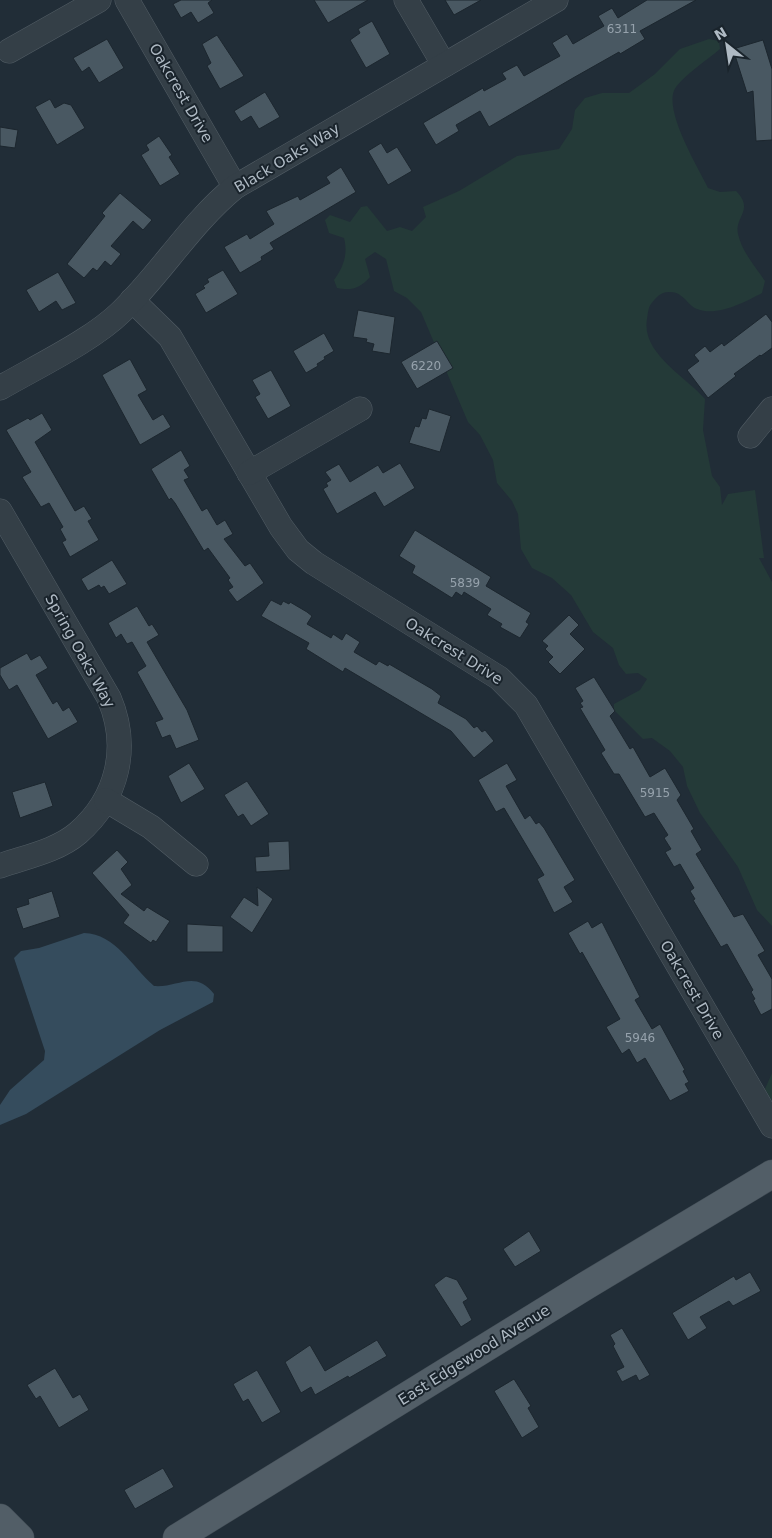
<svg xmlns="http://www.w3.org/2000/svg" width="772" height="1538" font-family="'DejaVu Sans',sans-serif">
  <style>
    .green { fill: #243a38 }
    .water { fill: #354c5d }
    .building { fill: #495862; stroke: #1c262e }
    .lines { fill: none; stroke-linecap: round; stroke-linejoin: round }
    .minor-casing { stroke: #525d65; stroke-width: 25 }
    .major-casing { stroke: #3e4851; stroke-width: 29 }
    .minor { stroke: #343f47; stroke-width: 24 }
    .major { stroke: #525e67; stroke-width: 28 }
    .labels { text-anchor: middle; stroke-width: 4; stroke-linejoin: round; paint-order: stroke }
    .number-label { font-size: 12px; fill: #96a2ac }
    .street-label { font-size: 15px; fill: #afbac4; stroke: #1a242c }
  </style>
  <rect width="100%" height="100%" fill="#212d37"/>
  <g class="green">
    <path d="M709 39 719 41 720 49C706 61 687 73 676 87 661 107 698 167 708 188L720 192 736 191C755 210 734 217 738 234 742 252 755 266 765 281L762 293C745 302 717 317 697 309 687 305 683 291 669 292 660 292 656 298 651 304 648 308 648 314 647 319 641 353 685 376 705 399L703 430 712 476 720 487 722 505 728 494 755 490 764 558H759L772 582V926L757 910 738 867 700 813 687 786 683 767 670 751 652 738 643 739 614 710V704L640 690 647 679 638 673 626 674 619 665 613 648 593 632 571 595 552 578 532 568 521 549 518 514 512 501 497 483 493 460 480 435 468 422 421 312 407 298 394 291 386 259 375 252 365 259 370 277C360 288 352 291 337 288L334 280C344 266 348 254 344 238L329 233 325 220 330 215 350 222 361 207 367 206 387 231 400 227 412 231 426 217 423 207 459 191 517 156 559 149 572 129 575 110 585 98 602 93H629L655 74 680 49Z"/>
    <polygon points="772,1073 772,1101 765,1089"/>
  </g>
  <path class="water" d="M84 933C116 934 131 966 154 986 178 988 195 969 214 994L213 1002 160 1030 26 1114 0 1125V1105L10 1090 44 1060 45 1051 14 958 21 951 39 948Z"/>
  <g class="building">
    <polygon points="181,0 212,0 208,3 214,13 198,23 191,12 181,18 173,4"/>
    <polygon points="314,0 368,0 328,23"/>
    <polygon points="445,0 481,0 454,15"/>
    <polygon points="647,0 696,0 640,31 645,39 620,54 619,52 573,78 489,127 480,111 456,125 459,131 436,145 423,123 483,88 484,91 506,79 502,73 517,65 524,76 560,56 552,43 567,34 573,44 604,26 598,16 612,8 618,18"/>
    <polygon points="372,21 390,54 366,68 350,40 360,33 358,29"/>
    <polygon points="217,35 244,76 220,89 207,66 211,63 202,44"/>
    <polygon points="107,39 124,68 99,83 89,67 82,72 73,58"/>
    <polygon points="763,40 772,69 772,140 756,141 753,91 747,93 733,49"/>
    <polygon points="265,92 280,117 259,129 251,116 241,122 234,111"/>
    <polygon points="50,99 55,108 64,103 71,105 85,128 57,145 35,107"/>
    <polygon points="0,127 18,130 15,148 0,146"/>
    <polygon points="159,136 172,155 169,157 180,174 160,186 141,155 149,150 146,145"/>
    <polygon points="381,143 387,153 397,147 412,171 388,185 368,151"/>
    <polygon points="341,167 356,192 270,243 274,249 261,257 262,260 240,273 224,247 247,234 250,239 274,224 266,211 298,196 300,200 330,183 326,177"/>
    <polygon points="120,193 152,220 143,230 133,221 111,246 121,254 111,266 105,261 97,271 93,268 84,278 67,264 105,216 102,213"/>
    <polygon points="223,270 238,294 206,313 195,294 205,288 203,286 209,282 207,279"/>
    <polygon points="58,272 76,303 62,310 56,301 39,312 26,290"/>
    <polygon points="358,310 395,317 390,354 372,351 374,344 366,342 367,339 353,337"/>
    <polygon points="766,314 772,322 772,348 761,356 760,355 734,374 736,376 708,398 687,370 699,361 694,355 705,346 710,352 722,343 724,346"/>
    <polygon points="324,333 334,351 324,357 325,359 317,364 318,366 306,373 293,351"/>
    <polygon points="437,341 453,368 417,389 401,362"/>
    <polygon points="130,359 147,390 138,395 153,420 163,414 171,427 140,445 102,375"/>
    <polygon points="271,370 291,406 268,419 255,397 260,394 252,380"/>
    <polygon points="429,409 451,416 440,452 409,443 415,426 419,427 422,418 426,419"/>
    <polygon points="42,413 52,430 35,442 75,511 84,506 92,519 88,521 99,540 70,557 62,542 66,540 60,529 63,527 49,503 41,507 22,477 31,472 6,430 28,418 30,420"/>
    <polygon points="181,450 190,466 184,470 189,478 184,480 202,511 207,508 217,525 225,520 233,534 224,539 245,566 250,563 264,583 237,602 228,590 233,587 228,580 230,578 208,548 204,551 175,503 171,498 169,500 151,469"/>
    <polygon points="400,463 415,488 384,507 375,492 337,514 323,489 328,486 326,483 331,480 325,472 339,464 350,482 378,465 383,473"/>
    <polygon points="415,530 491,577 486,586 531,613 526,622 529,624 520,638 500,627 502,624 487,615 491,609 464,592 462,596 456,592 452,598 412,573 415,566 399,556"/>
    <polygon points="112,560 127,584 109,594 104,586 101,588 99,585 88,591 81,579"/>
    <polygon points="271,600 281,605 283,601 289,604 290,602 307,612 312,616 307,624 331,638 333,634 342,640 346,633 360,642 354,652 376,665 379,661 388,666 389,664 432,689 441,696 438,703 466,719 474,728 477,726 482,732 485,730 494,741 474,758 451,731 345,668 343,672 306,649 309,643 261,616"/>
    <polygon points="137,606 149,626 152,624 159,635 147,642 187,710 199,740 176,749 170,735 162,738 155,722 163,719 137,672 146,666 132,642 127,644 121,634 116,638 108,623"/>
    <polygon points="569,615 579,625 570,634 585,649 560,674 548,662 553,657 545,649 548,646 542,641"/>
    <polygon points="27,653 31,660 40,655 48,668 36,675 53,704 57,701 63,711 69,707 78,722 48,739 17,685 9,690 0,675 0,668"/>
    <polygon points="594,677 615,711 610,716 630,749 633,747 650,777 665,768 681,795 677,800 694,829 691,831 702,850 696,854 734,917 743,914 765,951 758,955 772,979 772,1009 761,1015 753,1000 755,999 751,992 753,990 727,944 721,947 693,900 695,899 690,891 694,888 680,864 674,867 665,852 671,849 664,838 668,835 654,813 645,817 619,774 614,774 601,753 605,750 580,708 583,707 580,703 583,701 575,688"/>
    <polygon points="189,763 205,789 181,803 168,776"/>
    <polygon points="507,763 517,780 506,786 525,819 530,815 536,824 539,822 544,828 575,880 564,887 573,902 554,913 537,879 544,875 504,808 496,812 478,780"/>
    <polygon points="247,781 269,814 251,826 243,814 238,817 224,795"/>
    <polygon points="45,782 53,806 20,818 12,792"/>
    <polygon points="289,841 290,870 256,872 255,857 269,856 268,842"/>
    <polygon points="117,850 128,862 121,869 132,885 121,894 144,911 147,907 170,921 156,942 153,940 151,943 123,923 129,915 92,873"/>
    <polygon points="257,887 273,899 252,933 230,917 244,897 258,906"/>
    <polygon points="52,891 60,917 23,929 16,908 29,904 28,899"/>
    <polygon points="588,921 592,928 602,922 640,997 635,1000 652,1029 660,1024 685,1070 683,1071 689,1082 685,1084 689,1091 670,1101 645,1058 637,1063 629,1049 622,1054 606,1027 620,1019 582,952 580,954 568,933"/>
    <polygon points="187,924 223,926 223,952 187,952"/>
    <polygon points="529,1231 541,1251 515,1267 503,1249"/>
    <polygon points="750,1272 761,1291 733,1306 729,1301 700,1317 707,1328 688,1340 672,1313 734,1276 736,1280"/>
    <polygon points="446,1276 457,1280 468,1299 463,1302 472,1320 461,1327 434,1285"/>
    <polygon points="622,1328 650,1375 639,1381 636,1375 622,1382 616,1371 624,1367 613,1346 615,1344 610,1335"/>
    <polygon points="377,1340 387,1356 349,1378 348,1376 315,1395 311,1387 301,1393 285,1362 310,1345 325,1371"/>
    <polygon points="55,1368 73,1398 80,1394 89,1410 59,1428 40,1396 36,1399 27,1385"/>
    <polygon points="257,1370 281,1412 262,1423 248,1399 243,1402 233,1384"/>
    <polygon points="514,1379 531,1406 528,1408 539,1427 522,1438 494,1391"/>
    <polygon points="163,1468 174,1487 135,1509 124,1490"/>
  </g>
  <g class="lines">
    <defs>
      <g id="minor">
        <polyline points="127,0 235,187"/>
        <polyline points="406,0 444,65"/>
        <polyline points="9,51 99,0"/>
        <polyline points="132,300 170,337 281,527 298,550 314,563 499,678 526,705 772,1126"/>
        <path d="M0 388C36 367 93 340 122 311 162 272 191 223 235 187L556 0"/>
        <polyline points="750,436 772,409"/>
        <polyline points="249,473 360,409"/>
        <path d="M0 511 109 698C130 747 118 798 78 833 57 851 25 857 0 866"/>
        <polyline points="106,800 151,827 196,864"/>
      </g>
      <g id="major">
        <polyline points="0,1518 20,1538"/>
        <polyline points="177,1538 587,1285 772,1174"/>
      </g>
    </defs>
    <use href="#minor" class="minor-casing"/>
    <use href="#major" class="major-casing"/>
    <use href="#minor" class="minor"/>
    <use href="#major" class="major"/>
  </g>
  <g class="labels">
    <g class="number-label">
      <text x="622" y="33">6311</text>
      <text x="426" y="370">6220</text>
      <text x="465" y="587">5839</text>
      <text x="655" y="797">5915</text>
      <text x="640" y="1042">5946</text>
    </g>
    <g class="street-label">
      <text transform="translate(181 93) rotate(60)" y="5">Oakcrest Drive</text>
      <text transform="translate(287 158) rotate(-31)" y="5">Black Oaks Way</text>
      <text transform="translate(80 651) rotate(61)" y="5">Spring Oaks Way</text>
      <text transform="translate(454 651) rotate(32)" y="5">Oakcrest Drive</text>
      <text transform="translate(692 990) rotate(60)" y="5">Oakcrest Drive</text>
      <text transform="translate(474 1355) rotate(-32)" y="5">East Edgewood Avenue</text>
    </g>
  </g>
  <g transform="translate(727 45) rotate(330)" stroke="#1a242c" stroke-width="4" paint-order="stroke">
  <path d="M0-4L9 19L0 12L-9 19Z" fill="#afbac4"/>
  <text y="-8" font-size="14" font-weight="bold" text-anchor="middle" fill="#afbac4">N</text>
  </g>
</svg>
